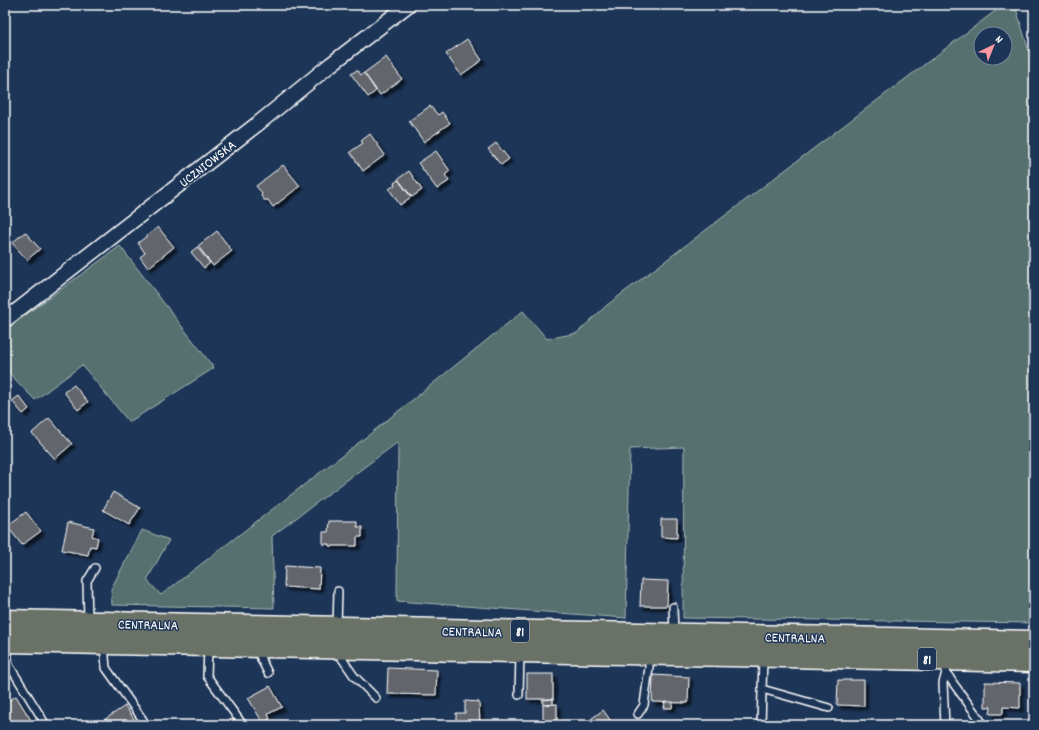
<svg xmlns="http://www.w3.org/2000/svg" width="1039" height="730" font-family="Dekko,sans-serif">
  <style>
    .green { fill: #54706e; stroke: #aab8b6; fill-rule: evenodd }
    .building { fill: #62666c; stroke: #fff; filter: url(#shadow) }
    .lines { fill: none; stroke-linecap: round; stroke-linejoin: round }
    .lane-casing { stroke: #fff; stroke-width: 10 }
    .street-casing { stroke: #fff; stroke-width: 17 }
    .primary-casing { stroke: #fff; stroke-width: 25 }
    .lane { stroke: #1d3557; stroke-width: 7 }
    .street { stroke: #1d3557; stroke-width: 14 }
    .primary { stroke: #6a7166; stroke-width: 22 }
    .labels { text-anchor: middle; stroke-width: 3; stroke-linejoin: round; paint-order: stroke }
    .shield { fill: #1d3557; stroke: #bbc2cd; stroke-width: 1 }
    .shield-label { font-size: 13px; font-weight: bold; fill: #fff }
    .street-label { font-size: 14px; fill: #fff; stroke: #1d3557 }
  </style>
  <defs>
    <filter id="shadow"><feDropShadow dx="3.5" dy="3.5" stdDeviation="1" flood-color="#0009"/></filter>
  </defs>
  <rect width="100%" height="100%" fill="#1d3557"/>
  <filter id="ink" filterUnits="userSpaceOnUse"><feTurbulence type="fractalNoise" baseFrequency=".025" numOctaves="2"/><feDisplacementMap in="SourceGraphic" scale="8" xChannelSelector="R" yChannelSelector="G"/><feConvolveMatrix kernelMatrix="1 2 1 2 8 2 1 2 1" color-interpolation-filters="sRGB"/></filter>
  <g filter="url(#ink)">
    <g class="green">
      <path d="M1003 5H1015L1034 68V623L683 618 684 447 630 449 626 618 397 601 398 442 272 536 274 608 112 605 111 589 142 530 169 540 147 580 161 595 370 434 523 311 547 339 577 333 607 305ZM981 34H1005V58H981Z"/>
      <polygon points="120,246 214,368 129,422 82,365 35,400 5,369 5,330"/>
    </g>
    <g class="building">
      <polygon points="467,39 482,60 461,75 446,54"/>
      <polygon points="386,57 402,79 380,95 364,73"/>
      <polygon points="357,70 361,75 364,73 376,91 368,97 351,74"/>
      <polygon points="430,106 438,115 442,112 450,123 424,142 409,121"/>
      <polygon points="370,134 385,155 363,171 350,152 363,143 361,141"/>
      <polygon points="496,143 509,159 501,165 488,149"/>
      <polygon points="436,151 450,171 445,175 449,181 437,189 418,163"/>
      <polygon points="283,165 300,186 273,207 268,200 264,200 261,196 262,193 256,186"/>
      <polygon points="409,171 422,190 412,197 398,179"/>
      <polygon points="398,180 411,197 400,205 389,189 395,185 394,183"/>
      <polygon points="158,227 174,247 148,268 140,257 145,253 138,243"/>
      <polygon points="217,231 232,251 213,266 198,246"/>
      <polygon points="25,232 40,249 27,260 12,243"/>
      <polygon points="197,247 210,263 204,268 191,252"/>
      <polygon points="74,385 88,402 78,410 64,392"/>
      <polygon points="19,396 29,409 23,414 12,401"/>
      <polygon points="49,418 72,444 55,459 32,433"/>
      <polygon points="113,492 140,508 129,525 103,510"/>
      <polygon points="26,512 41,531 22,545 7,526"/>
      <polygon points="661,519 677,519 677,538 661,537"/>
      <polygon points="329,521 357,521 357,527 362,527 362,537 357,537 357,546 329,546 329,544 323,544 323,532 328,532"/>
      <polygon points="68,522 94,528 92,536 98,538 96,547 90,546 88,555 62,550"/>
      <polygon points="285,566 320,568 319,589 284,587"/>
      <polygon points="641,580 668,581 667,606 640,606"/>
      <polygon points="388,668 437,670 436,695 387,694"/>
      <rect x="527" y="674" width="26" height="25"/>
      <polygon points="653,675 689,677 688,703 652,702"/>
      <polygon points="838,680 864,680 864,706 837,705"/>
      <polygon points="985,682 1020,683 1020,708 1003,707 1003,714 990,714 991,707 985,707"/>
      <polygon points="270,686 282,707 268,714 270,719 263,723 248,698"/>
      <polygon points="16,696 34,725 10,725 5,717 5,703"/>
      <polygon points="553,699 553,705 543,705 543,700"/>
      <polygon points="465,701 479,702 480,725 456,725 456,713 465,713"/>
      <polygon points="665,702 673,702 672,708 664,708"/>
      <polygon points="557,704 557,724 543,724 543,705"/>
      <polygon points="125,706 138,725 108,725 104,720"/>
      <polygon points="603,710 614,725 595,725 591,719"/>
    </g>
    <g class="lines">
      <defs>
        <g id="lane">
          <polyline points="673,607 674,632"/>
          <polyline points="88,621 87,581 95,568"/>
          <polyline points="337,626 338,591"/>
          <polyline points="7,644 7,652 9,665 46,725"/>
          <polyline points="104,645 106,668 143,720"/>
          <polyline points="208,647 207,676 243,725"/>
          <polyline points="258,648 261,659 268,673"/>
          <polyline points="338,651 343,660 354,676 376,698"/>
          <polyline points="947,661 946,672 953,683 984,725"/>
          <polyline points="762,689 829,708"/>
          <polyline points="519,695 520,653"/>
          <polyline points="638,714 644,705 649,667 649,656"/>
          <polyline points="761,725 763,658"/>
          <polyline points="945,725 943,683 946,672"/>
        </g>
        <polyline id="street" points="5,320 260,122 330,65 408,5"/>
        <g id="primary">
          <polyline points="5,621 1034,642"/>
          <polyline points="5,641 1034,661"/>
        </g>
      </defs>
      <use href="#lane" class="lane-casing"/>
      <use href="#street" class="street-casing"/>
      <use href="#primary" class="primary-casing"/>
      <use href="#lane" class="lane"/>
      <use href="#street" class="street"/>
      <use href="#primary" class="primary"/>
    </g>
  </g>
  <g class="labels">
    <g class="shield">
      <rect x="511" y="620" width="18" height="22" rx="3"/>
      <rect x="918" y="648" width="18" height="22" rx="3"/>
    </g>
    <g class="shield-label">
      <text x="520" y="636">81</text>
      <text x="927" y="664">81</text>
    </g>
    <g class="street-label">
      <text transform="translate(207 163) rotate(-38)" y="5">UCZNIOWSKA</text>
      <text transform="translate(148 624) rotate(1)" y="5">CENTRALNA</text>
      <text transform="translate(472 631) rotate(1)" y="5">CENTRALNA</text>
      <text transform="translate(795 637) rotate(1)" y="5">CENTRALNA</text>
    </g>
  </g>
  <rect width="1039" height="730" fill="none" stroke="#1d3557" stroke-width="20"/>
  <rect x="10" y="10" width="1019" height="710" fill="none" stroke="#fff" stroke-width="1.5" filter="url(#ink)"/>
  <g transform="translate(993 46) rotate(43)"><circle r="19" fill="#1d3557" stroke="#77869a"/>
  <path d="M0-3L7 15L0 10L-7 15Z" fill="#ff9aa2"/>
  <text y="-6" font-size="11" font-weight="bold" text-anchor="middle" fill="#ffffff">N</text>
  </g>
</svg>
